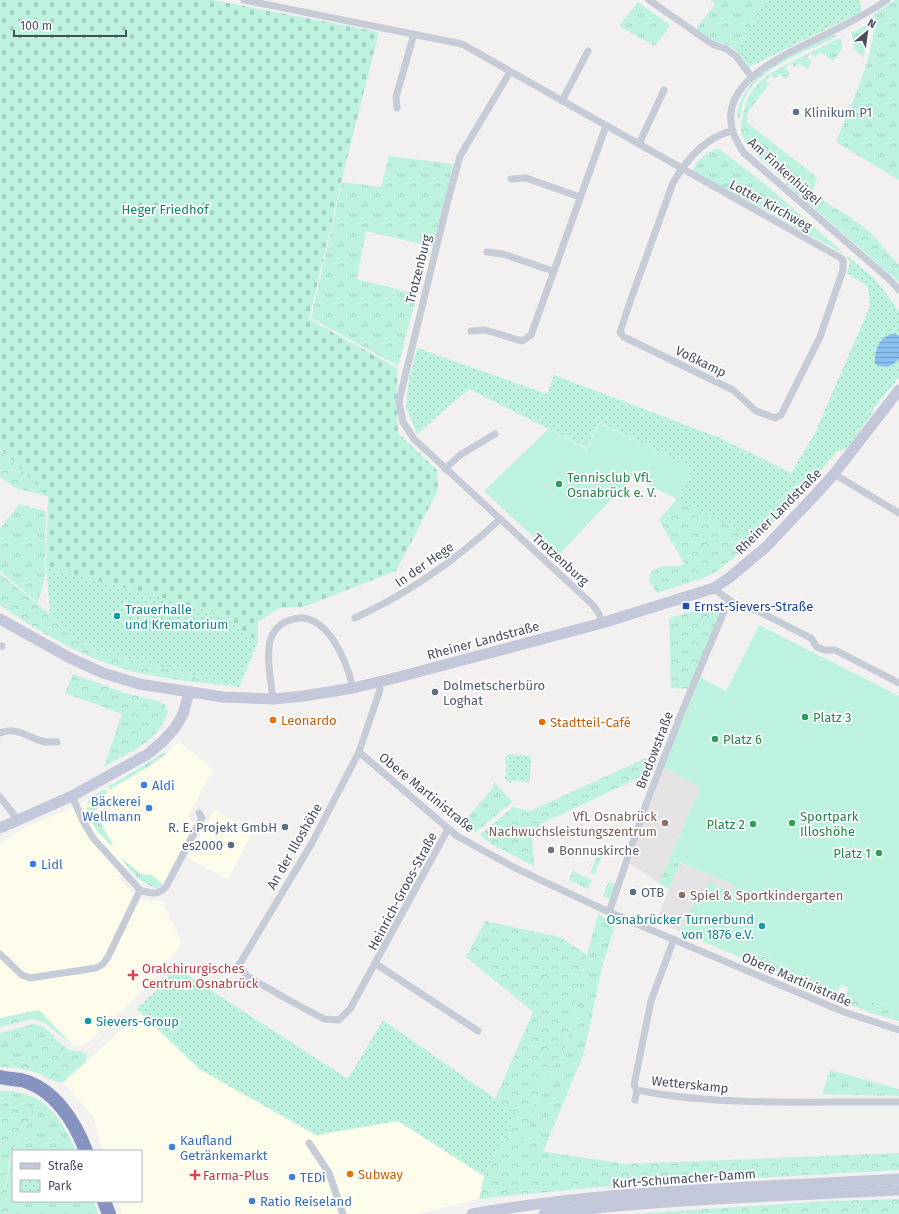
<svg xmlns="http://www.w3.org/2000/svg" width="899" height="1214" font-family="'Fira Sans',sans-serif">
  <style>
    .commercial { fill: #fdfcea }
    .education { fill: #e4e2e2 }
    .grass { fill: url(#grass-tufts) }
    .forest { fill: url(#forest-crowns) }
    .cemetery { fill: url(#cemetery-stones) }
    .park { fill: url(#park-dots) }
    .pitch { fill: #bdf2df }
    .water { fill: url(#water-rules) }
    .lines { fill: none; stroke-linecap: round; stroke-linejoin: round }
    .street { stroke: #c6cbd8; stroke-width: 7 }
    .secondary { stroke: #c2c7da; stroke-width: 11 }
    .highway { stroke: #8693c1; stroke-width: 14 }
    .service-dot { fill: #5c6f8a; stroke: #fff; stroke-width: 1.5 }
    .leisure-dot { fill: #2e9e5b; stroke: #fff; stroke-width: 1.5 }
    .transit-dot { fill: #1a4fb4; stroke: #fff; stroke-width: 1.5 }
    .culture-dot { fill: #0f9aa8; stroke: #fff; stroke-width: 1.5 }
    .food-dot { fill: #e8710a; stroke: #fff; stroke-width: 1.5 }
    .shop-dot { fill: #3f7fe0; stroke: #fff; stroke-width: 1.5 }
    .education-dot { fill: #8d6e63; stroke: #fff; stroke-width: 1.5 }
    .worship-dot { fill: #6b7280; stroke: #fff; stroke-width: 1.5 }
    .health-dot { fill: #e0444e; stroke: #fff; stroke-width: 1.5 }
    .labels { text-anchor: middle; stroke-width: 3.5; stroke-linejoin: round; paint-order: stroke }
    .service-label { font-size: 13px; fill: #4e5e75; stroke: #fff; text-anchor: start }
    .street-label { font-size: 13px; fill: #474d5f; stroke: #fff }
    .park-label { font-size: 13px; fill: #13856a; stroke: #fff }
    .leisure-label { font-size: 13px; fill: #27864d; stroke: #fff; text-anchor: start }
    .transit-label { font-size: 13px; fill: #164399; stroke: #fff; text-anchor: start }
    .culture-label { font-size: 13px; fill: #0d838f; stroke: #fff; text-anchor: start }
    .food-label { font-size: 13px; fill: #c56008; stroke: #fff; text-anchor: start }
    .shop-label { font-size: 13px; fill: #366cbe; stroke: #fff; text-anchor: start }
    .education-label { font-size: 13px; fill: #785e54; stroke: #fff; text-anchor: end }
    .worship-label { font-size: 13px; fill: #5b616d; stroke: #fff; text-anchor: start }
    .health-label { font-size: 13px; fill: #be3a42; stroke: #fff; text-anchor: start }
  </style>
  <defs>
    <pattern id="grass-tufts" width="24" height="20" patternUnits="userSpaceOnUse"><rect width="24" height="20" fill="#bdf2df"/><path d="M3 7l-1-3M5 7V3M7 7l1-3M15 17l-1-3M17 17v-4M19 17l1-3" fill="none" stroke="#a4d1c2"/></pattern>
    <pattern id="forest-crowns" width="20" height="18" patternUnits="userSpaceOnUse"><rect width="20" height="18" fill="#bdf2df"/><path d="M2 6a3 3 0 1 1 6 0M12 15a3 3 0 1 1 6 0" fill="none" stroke="#a4d1c2"/></pattern>
    <pattern id="cemetery-stones" width="16" height="16" patternUnits="userSpaceOnUse"><rect width="16" height="16" fill="#bdf2df"/><path d="M2 7V4a2 2 0 0 1 4 0v3zM10 15v-3a2 2 0 0 1 4 0v3z" fill="#a4d1c2"/></pattern>
    <pattern id="park-dots" width="8" height="8" patternUnits="userSpaceOnUse"><rect width="8" height="8" fill="#bdf2df"/><path d="M2 2h.1M6 6h.1" fill="none" stroke="#a4d1c2" stroke-width="1.8" stroke-linecap="round"/></pattern>
    <pattern id="water-rules" width="6" height="5" patternUnits="userSpaceOnUse"><rect width="6" height="5" fill="#88c0f1"/><path d="M0 2.5h6" fill="none" stroke="#719ec6"/></pattern>
  </defs>
  <rect width="100%" height="100%" fill="#f3f1f0"/>
  <g class="commercial">
    <polygon points="179,742 213,769 188,816 194,824 163,884 157,888 150,887 141,882 129,867 118,876 140,901 161,900 182,943 153,981 84,1046 73,1046 39,1010 0,1018 0,844 20,830 80,804 108,787 109,789 166,754"/>
    <polygon points="214,810 253,831 228,879 188,858"/>
    <polygon points="141,1013 199,1069 316,1135 398,1121 484,1176 479,1199 416,1214 122,1214 118,1201 141,1201 141,1151 103,1151 93,1116 63,1082"/>
  </g>
  <g class="education">
    <polygon points="663,767 700,788 659,883 630,864"/>
    <polygon points="680,863 736,886 733,893 704,893 699,891 681,932 656,921"/>
  </g>
  <g class="grass">
    <polygon points="710,0 764,0 737,51 727,45 712,40 696,29 715,4"/>
    <path d="M895 0H899V180L836 142C848 111 880 46 873 15Z"/>
    <polygon points="638,2 670,25 655,46 619,26"/>
    <polygon points="867,25 869,28 864,57 853,49 854,45 851,33"/>
    <path d="M834 35 838 36C810 50 764 65 747 93 743 101 741 108 740 117H737C741 70 798 53 834 35Z"/>
    <path d="M840 38C846 48 839 53 833 61L820 52 816 57 810 53 807 58 812 62 807 69 798 63 795 67 789 63Z"/>
    <path d="M717 149 722 151 765 184 846 255 693 171C695 162 707 151 717 149Z"/>
    <polygon points="389,156 454,164 433,247 366,231 357,279 417,294 398,366 311,318 342,182 381,187"/>
    <polygon points="19,504 46,511 45,576 38,603 0,571 0,529"/>
    <polygon points="165,752 166,754 151,765 109,790 108,787"/>
    <polygon points="494,782 512,801 511,803 476,832 462,824 492,789"/>
    <polygon points="105,789 108,793 95,800 98,805 86,804 90,798"/>
    <path d="M87 807 98 808 94 811 114 847C101 838 92 825 86 811Z"/>
    <path d="M120 857 141 874 151 875 163 884 157 888C140 885 130 869 120 857Z"/>
    <polygon points="670,858 680,863 669,889 659,883"/>
    <polygon points="573,871 592,880 588,889 569,880"/>
    <polygon points="609,881 616,884 610,899 603,896"/>
    <polygon points="598,914 616,923 603,963 584,1053 543,1152 519,1148 543,1082 565,1049 587,955"/>
    <path d="M34 1024 44 1027 56 1038 47 1037C36 1044 34 1057 26 1060L0 1057V1033Z"/>
    <polygon points="830,1070 899,1089 899,1096 822,1094"/>
    <path d="M0 1091C42 1089 61 1116 76 1151H14L19 1137 33 1115 29 1106H0Z"/>
    <polygon points="13,1152 13,1201 94,1201 98,1214 10,1214 6,1184"/>
  </g>
  <g class="forest">
    <path d="M789 63 785 69 790 73 786 79 779 74 776 79 770 75 766 81 769 84 746 115 749 118 746 122 817 177 812 192 813 195 847 215 869 231 899 265V282L786 184 787 182C773 169 752 156 744 139 739 130 741 123 743 115 748 86 764 76 789 63Z"/>
    <polygon points="0,449 50,497 16,488 0,477"/>
    <polygon points="677,499 746,520 755,540 716,572 704,578 657,593 649,581 651,572 662,566 681,566 684,563 659,520"/>
    <path d="M0 574 50 614 66 633 96 651 239 687C206 683 172 680 139 673 88 661 43 634 0 605Z"/>
    <polygon points="717,604 723,607 688,689 671,688 669,618"/>
    <path d="M73 674 125 693 158 701 165 705 168 711C162 740 127 753 104 767L122 714 65 693Z"/>
    <polygon points="657,753 660,756 654,770 647,774 541,824 532,835 534,866 491,844 480,835 513,807 530,811"/>
    <polygon points="599,852 603,854 594,875 590,873"/>
    <polygon points="485,921 560,937 587,955 565,1049 543,1082 520,1148 626,1164 899,1153 899,1170 599,1187 479,1199 484,1176 516,1114 495,1099 533,1012 466,957"/>
    <polygon points="741,952 755,953 839,989 835,997 739,957"/>
    <polygon points="846,995 899,1009 899,1021 874,1014 844,1002"/>
    <polygon points="39,1010 73,1046 45,1023 33,1019 0,1027 0,1018"/>
    <path d="M47 1037C61 1039 62 1048 72 1051 79 1052 82 1050 87 1055L86 1062 63 1082C51 1083 45 1075 34 1072 23 1068 12 1067 0 1067V1057L26 1060 29 1059 39 1042Z"/>
    <polygon points="0,1106 29,1106 33,1109 33,1114 19,1137 10,1159 6,1184 10,1214 0,1214"/>
    <polygon points="899,1199 899,1214 630,1214 829,1201"/>
  </g>
  <polygon class="cemetery" points="0,0 213,0 379,32 347,158 309,319 397,368 398,433 437,470 438,490 396,571 303,607 279,608 258,622 258,642 218,613 46,567 48,496 0,448"/>
  <g class="park">
    <polygon points="764,0 859,0 862,9 861,12 749,67 737,51"/>
    <polygon points="846,255 875,279 899,311 899,377 874,408 872,414 847,448 837,451 812,482 755,540 677,499 692,469 599,422 587,448 469,389 417,434 406,407 408,384 417,348 547,394 554,375 720,438 791,473 815,433 870,306 868,287 847,273 850,263"/>
    <polygon points="46,567 218,613 258,642 239,687 96,651 66,633 50,614"/>
    <polygon points="509,754 531,756 530,782 513,781 510,783 504,778 506,776 506,756"/>
    <polygon points="175,967 348,1079 383,1020 517,1114 484,1176 398,1121 316,1135 199,1069 137,1009 159,988"/>
  </g>
  <g class="pitch">
    <polygon points="599,423 692,469 677,499 632,477 556,558 484,491 548,429 587,449"/>
    <polygon points="759,625 899,696 899,1009 846,995 848,987 841,985 839,989 756,953 753,957 741,952 739,957 681,932 699,891 704,893 708,882 733,892 736,886 670,858 700,788 663,767 700,677 726,691"/>
  </g>
  <path class="water" d="M895 333 899 336V359C891 367 886 369 875 364 874 349 880 336 895 333Z"/>
  <g class="lines">
    <g class="street">
      <path d="M244 0 462 44 839 257 843 260V270L820 337 781 415 775 418 756 411 733 390 624 337 620 332 631 299 673 183C686 160 705 138 731 131"/>
      <polyline points="649,0 712,44 726,49 736,56 751,76"/>
      <path d="M887 0C867 14 845 25 823 36 778 58 699 90 744 153L889 279 899 290"/>
      <polyline points="510,72 460,156 448,200 399,401 403,422 414,439 593,605 599,614 602,623"/>
      <polyline points="562,101 588,51"/>
      <polyline points="397,108 396,97 414,34"/>
      <polyline points="639,144 664,90"/>
      <polyline points="511,179 526,178 580,197"/>
      <polyline points="487,252 503,254 553,271"/>
      <polyline points="471,331 485,330 522,341 531,335 606,126"/>
      <polyline points="445,469 460,455 495,434"/>
      <polyline points="834,474 899,513"/>
      <path d="M714 588C725 599 741 609 756 610L811 638 817 647 824 650H835L899 683"/>
      <path d="M355 618C409 593 456 560 499 520"/>
      <polyline points="0,646 2,646"/>
      <polyline points="378,682 380,690 359,752 312,843 239,965 247,976 285,998 324,1019 339,1020 350,1009 448,829"/>
      <path d="M273 699C271 680 266 659 270 641 273 631 280 623 290 620 326 607 347 662 353 688"/>
      <path d="M0 733C16 726 29 738 45 742 49 742 53 742 57 742"/>
      <polyline points="359,752 457,836 515,868 609,912 844,1012 899,1030"/>
      <polyline points="0,797 18,820"/>
      <path d="M140 890C151 894 158 895 166 887L202 818 199 813"/>
      <polyline points="609,912 648,799 681,714 729,600"/>
      <path d="M674 939 651 1001 634 1085 637 1090C721 1107 814 1101 899 1102"/>
      <polyline points="0,954 22,975 30,978 96,968 103,964 108,957 140,890 93,838 83,821 72,796"/>
      <polyline points="376,964 478,1031"/>
      <polyline points="635,1100 637,1090"/>
      <polyline points="309,1143 329,1173 343,1214"/>
    </g>
    <g class="secondary">
      <polyline points="0,619 70,658 103,673 139,684 223,697 273,699 304,696 353,688 395,678 602,623 714,588 729,578 766,547 817,493 834,474 899,390"/>
      <polyline points="0,828 72,796 148,754 162,742 175,728 183,714 189,693"/>
      <path d="M472 1214C613 1189 757 1188 899 1179"/>
      <path d="M544 1214C661 1199 781 1196 899 1190"/>
    </g>
    <g class="highway">
      <path d="M0 1077C7 1079 14 1079 21 1080 54 1088 75 1122 86 1151"/>
      <polyline points="104,1201 109,1214"/>
    </g>
  </g>
  <g class="service-dot">
    <circle cx="796" cy="112" r="4"/>
    <circle cx="435" cy="692" r="4"/>
    <circle cx="285" cy="827" r="4"/>
    <circle cx="231" cy="845" r="4"/>
    <circle cx="633" cy="892" r="4"/>
  </g>
  <g class="leisure-dot">
    <circle cx="559" cy="484" r="4"/>
    <circle cx="805" cy="717" r="4"/>
    <circle cx="715" cy="739" r="4"/>
    <circle cx="792" cy="823" r="4"/>
    <circle cx="753" cy="824" r="4"/>
    <circle cx="879" cy="853" r="4"/>
  </g>
  <rect class="transit-dot" x="682" y="602" width="8" height="8" rx="2"/>
  <g class="culture-dot">
    <circle cx="117" cy="616" r="4"/>
    <circle cx="762" cy="926" r="4"/>
    <circle cx="88" cy="1021" r="4"/>
  </g>
  <g class="food-dot">
    <circle cx="273" cy="720" r="4"/>
    <circle cx="542" cy="722" r="4"/>
    <circle cx="350" cy="1174" r="4"/>
  </g>
  <g class="shop-dot">
    <circle cx="144" cy="785" r="4"/>
    <circle cx="149" cy="808" r="4"/>
    <circle cx="33" cy="864" r="4"/>
    <circle cx="172" cy="1147" r="4"/>
    <circle cx="292" cy="1177" r="4"/>
    <circle cx="252" cy="1201" r="4"/>
  </g>
  <g class="education-dot">
    <circle cx="665" cy="823" r="4"/>
    <circle cx="682" cy="895" r="4"/>
  </g>
  <circle class="worship-dot" cx="551" cy="850" r="4"/>
  <g class="health-dot">
    <path d="M131 969h4v4h4v4h-4v4h-4v-4h-4v-4h4z"/>
    <path d="M193 1169h4v4h4v4h-4v4h-4v-4h-4v-4h4z"/>
  </g>
  <g class="labels">
    <g class="service-label">
      <text x="804" y="117">Klinikum P1</text>
      <text x="443" y="690">Dolmetscherbüro<tspan x="443" dy="15">Loghat</tspan></text>
      <text x="277" y="832" text-anchor="end">R. E. Projekt GmbH</text>
      <text x="223" y="850" text-anchor="end">es2000</text>
      <text x="641" y="897">OTB</text>
    </g>
    <g class="street-label">
      <text transform="translate(785 171) rotate(42)" y="5">Am Finkenhügel</text>
      <text transform="translate(771 205) rotate(29)" y="5">Lotter Kirchweg</text>
      <text transform="translate(418 269) rotate(-76)" y="5">Trotzenburg</text>
      <text transform="translate(701 361) rotate(26)" y="5">Voßkamp</text>
      <text transform="translate(778 511) rotate(-45)" y="5">Rheiner Landstraße</text>
      <text transform="translate(561 559) rotate(42)" y="5">Trotzenburg</text>
      <text transform="translate(424 564) rotate(-35)" y="5">In der Hege</text>
      <text transform="translate(483 640) rotate(-15)" y="5">Rheiner Landstraße</text>
      <text transform="translate(654 750) rotate(-69)" y="5">Bredowstraße</text>
      <text transform="translate(427 792) rotate(39)" y="5">Obere Martinistraße</text>
      <text transform="translate(294 846) rotate(-60)" y="5">An der Illoshöhe</text>
      <text transform="translate(402 891) rotate(-62)" y="5">Heinrich-Groos-Straße</text>
      <text transform="translate(797 979) rotate(23)" y="5">Obere Martinistraße</text>
      <text transform="translate(690 1084) rotate(6)" y="5">Wetterskamp</text>
      <text transform="translate(684 1178) rotate(-4)" y="5">Kurt-Schumacher-Damm</text>
    </g>
    <g class="park-label">
      <text x="165" y="214">Heger Friedhof</text>
    </g>
    <g class="leisure-label">
      <text x="567" y="482">Tennisclub VfL<tspan x="567" dy="15">Osnabrück e. V.</tspan></text>
      <text x="813" y="722">Platz 3</text>
      <text x="723" y="744">Platz 6</text>
      <text x="800" y="821">Sportpark<tspan x="800" dy="15">Illoshöhe</tspan></text>
      <text x="745" y="829" text-anchor="end">Platz 2</text>
      <text x="871" y="858" text-anchor="end">Platz 1</text>
    </g>
    <g class="transit-label">
      <text x="694" y="611">Ernst-Sievers-Straße</text>
    </g>
    <g class="culture-label">
      <text x="125" y="614">Trauerhalle<tspan x="125" dy="15">und Krematorium</tspan></text>
      <text x="754" y="924" text-anchor="end">Osnabrücker Turnerbund<tspan x="754" dy="15">von 1876 e.V.</tspan></text>
      <text x="96" y="1026">Sievers-Group</text>
    </g>
    <g class="food-label">
      <text x="281" y="725">Leonardo</text>
      <text x="550" y="727">Stadtteil-Café</text>
      <text x="358" y="1179">Subway</text>
    </g>
    <g class="shop-label">
      <text x="152" y="790">Aldi</text>
      <text x="141" y="806" text-anchor="end">Bäckerei<tspan x="141" dy="15">Wellmann</tspan></text>
      <text x="41" y="869">Lidl</text>
      <text x="180" y="1145">Kaufland<tspan x="180" dy="15">Getränkemarkt</tspan></text>
      <text x="300" y="1182">TEDi</text>
      <text x="260" y="1206">Ratio Reiseland</text>
    </g>
    <g class="education-label">
      <text x="657" y="821">VfL Osnabrück<tspan x="657" dy="15">Nachwuchsleistungszentrum</tspan></text>
      <text x="690" y="900" text-anchor="start">Spiel &amp; Sportkindergarten</text>
    </g>
    <g class="worship-label">
      <text x="559" y="855">Bonnuskirche</text>
    </g>
    <g class="health-label">
      <text x="142" y="973">Oralchirurgisches<tspan x="142" dy="15">Centrum Osnabrück</tspan></text>
      <text x="203" y="1180">Farma-Plus</text>
    </g>
  </g>
  <rect x="12" y="1150" width="130" height="52" fill="#ffffff" stroke="#b5b8bf"/>
  <rect x="20" y="1163" width="20" height="6" fill="#c2c7da" stroke="#b5b8bf"/>
  <text x="48" y="1170" font-size="12" fill="#474d5f">Straße</text>
  <rect x="20" y="1180" width="20" height="12" fill="url(#park-dots)" stroke="#b5b8bf"/>
  <text x="48" y="1190" font-size="12" fill="#474d5f">Park</text>
  <g transform="translate(867 32) rotate(29)" stroke="#ffffff" stroke-width="3" paint-order="stroke">
  <path d="M0-3L7 15L0 10L-7 15Z" fill="#474d5f"/>
  <text y="-6" font-size="11" font-weight="bold" text-anchor="middle" fill="#474d5f">N</text>
  </g>
  <path d="M14 30v6h112v-6" fill="none" stroke="#474d5f" stroke-width="2"/>
  <text x="20" y="30" font-size="12" fill="#474d5f" stroke="#ffffff" stroke-width="3" paint-order="stroke">100 m</text>
</svg>
